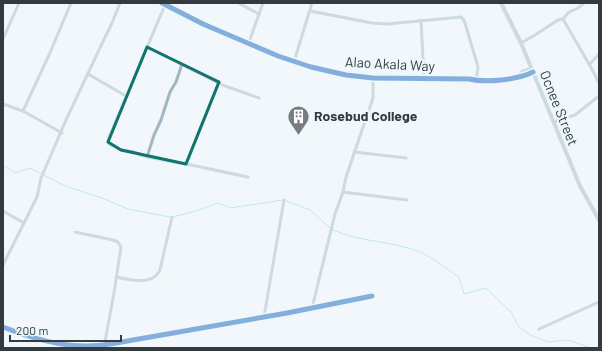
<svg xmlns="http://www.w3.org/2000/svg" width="602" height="351" font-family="Barlow,sans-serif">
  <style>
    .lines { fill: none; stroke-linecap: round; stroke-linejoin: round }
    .stream { stroke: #82d4f6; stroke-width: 1 }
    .minor { stroke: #a2b7c1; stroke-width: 3 }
    .tertiary { stroke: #a2b7c1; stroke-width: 4 }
    .cycleway-casing { stroke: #edf8fe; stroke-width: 8 }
    .cycleway { stroke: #0057b8; stroke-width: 5 }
    .marked { fill: none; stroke: #0f766e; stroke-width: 3; stroke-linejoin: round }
    .labels { text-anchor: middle; stroke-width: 4; stroke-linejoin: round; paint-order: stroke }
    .street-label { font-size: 14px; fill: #333b3f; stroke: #edf8fe }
    .poi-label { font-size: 14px; font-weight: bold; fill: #333b3f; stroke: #edf8fe; text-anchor: start }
  </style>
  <rect width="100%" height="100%" fill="#f1f7fa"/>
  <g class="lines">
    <g class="stream">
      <polyline points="3,165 16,173 30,168 65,186 102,198 128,209 170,217"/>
      <polyline points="286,201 310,210 330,228"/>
      <polyline points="173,217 196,211 218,203 230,208 283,200"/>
      <path d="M333 230C360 242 392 241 420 252 432 257 448 270 459 277L464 294 486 288 512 313 518 326 530 335 548 342 568 340 591 348"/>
    </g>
    <g class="minor">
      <polyline points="238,3 259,14"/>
      <polyline points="165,5 109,137 108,142 109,144 121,150 133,152 147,157 186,164 219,82"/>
      <polyline points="310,11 372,23 387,24 461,17 463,19 465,23 478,67 476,81"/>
      <polyline points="563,19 593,71 599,83"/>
      <polyline points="421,20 424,78"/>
      <polyline points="3,39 19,3"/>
      <polyline points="249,42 263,3"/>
      <polyline points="521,43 535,35 558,20 563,19 569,12 578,8 584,3"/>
      <polyline points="147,47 225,86 259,98"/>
      <polyline points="294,62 312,3"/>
      <polyline points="590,64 599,54"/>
      <polyline points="88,74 126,96"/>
      <polyline points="3,104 23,111 62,133"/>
      <polyline points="23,111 49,55 71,3"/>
      <polyline points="554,122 575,115 599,96"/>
      <polyline points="354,152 406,158"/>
      <polyline points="147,157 154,135 161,120 170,92 176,82 182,64"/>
      <polyline points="186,164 248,177"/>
      <polyline points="343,192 407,200"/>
      <polyline points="3,211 24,223"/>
      <polyline points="75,232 113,240 118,242 121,247 114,293 104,347"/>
      <polyline points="3,265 37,197 41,178 66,120 98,52 112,23 120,3"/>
      <path d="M116 277C130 280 153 286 160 270L172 217"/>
      <polyline points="312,308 335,214 343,192 346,177 373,98 373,78"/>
      <polyline points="264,317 284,200"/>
      <path d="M3 327C41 342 76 351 116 343L287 313 372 296"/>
      <polyline points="539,329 599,302"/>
    </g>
    <g class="tertiary">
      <path d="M162 3 203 24 278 56 311 67 346 75 373 78 469 79C486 83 517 80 533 72"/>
      <polyline points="501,3 521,43 580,186 599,220"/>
      <polyline points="519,77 522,72 531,69"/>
    </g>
    <defs>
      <g id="cycleway">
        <path d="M162 3 203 24 278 56 311 67 346 75 373 78 469 79C486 83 517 80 533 72"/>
        <path d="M3 327C41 342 76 351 116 343L287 313 372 296"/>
      </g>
    </defs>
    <use href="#cycleway" class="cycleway-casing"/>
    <use href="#cycleway" class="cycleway"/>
  </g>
  <path d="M0 0H602V351H0ZM147 47 219 82 186 164 121 150 108 142Z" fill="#f1f7fa" fill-opacity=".55" fill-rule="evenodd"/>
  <path class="marked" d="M147 47 219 82 186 164 121 150 108 142Z"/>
  <defs>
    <symbol id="building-pin" viewBox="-11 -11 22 30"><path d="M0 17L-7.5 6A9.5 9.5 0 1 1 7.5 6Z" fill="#767d80" stroke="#edf8fe"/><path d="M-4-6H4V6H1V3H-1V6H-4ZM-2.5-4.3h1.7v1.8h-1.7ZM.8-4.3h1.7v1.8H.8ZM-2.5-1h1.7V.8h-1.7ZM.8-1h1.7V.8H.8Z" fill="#fff"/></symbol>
  </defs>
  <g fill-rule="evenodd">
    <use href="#building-pin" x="286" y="104" width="25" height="34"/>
  </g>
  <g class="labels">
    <g class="street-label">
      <text transform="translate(390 64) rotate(3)" y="5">Alao Akala Way</text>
      <text transform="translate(559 108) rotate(68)" y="5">Ocnee Street</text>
    </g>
    <g class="poi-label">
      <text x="314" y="121">Rosebud College</text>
    </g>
  </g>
  <rect width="602" height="351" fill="none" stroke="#333b3f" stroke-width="8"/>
  <path d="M10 335v6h111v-6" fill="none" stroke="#333b3f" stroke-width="2"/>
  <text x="16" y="335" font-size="12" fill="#333b3f" stroke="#edf8fe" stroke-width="3" paint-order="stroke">200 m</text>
</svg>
